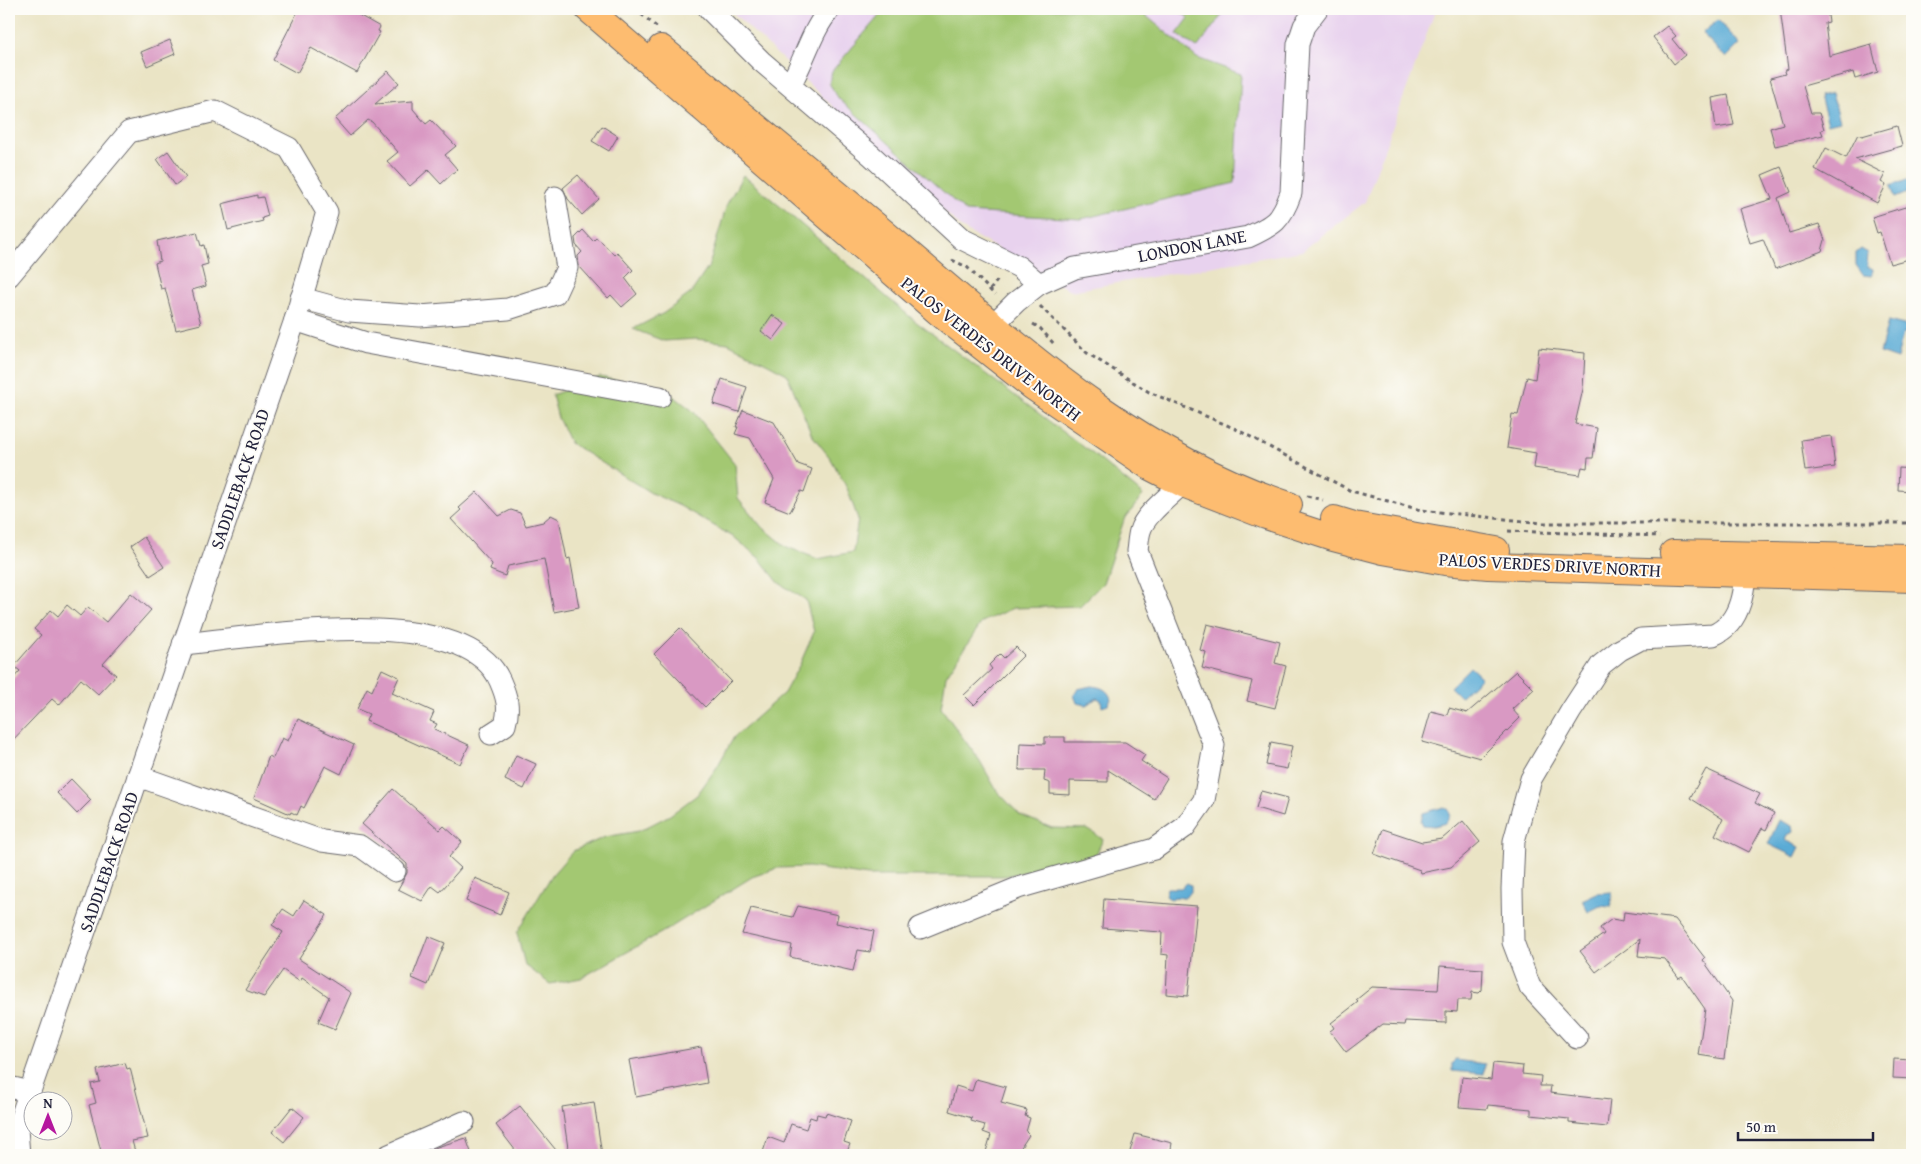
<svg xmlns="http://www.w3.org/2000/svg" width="1921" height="1164" font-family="'Gentium Book Plus',serif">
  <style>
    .built { fill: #e8d2ee }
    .green { fill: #a3c872; stroke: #627556 }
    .water { fill: #5aabd5; stroke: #3e6688 }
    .building { fill: #d999c3 }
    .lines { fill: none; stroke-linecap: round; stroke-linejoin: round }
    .minor-casing { stroke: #68666b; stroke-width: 23 }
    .major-casing { stroke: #68666b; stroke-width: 28 }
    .path { stroke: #68666b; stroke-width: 3; stroke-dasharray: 4 4; stroke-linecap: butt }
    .minor { stroke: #fff; stroke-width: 21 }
    .major { stroke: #fdbc70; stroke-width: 26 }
    .labels { text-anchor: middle; stroke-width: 4; stroke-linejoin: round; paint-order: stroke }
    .street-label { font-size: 18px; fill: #22223b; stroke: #fdfcf7 }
  </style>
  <rect width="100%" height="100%" fill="#fdfcf7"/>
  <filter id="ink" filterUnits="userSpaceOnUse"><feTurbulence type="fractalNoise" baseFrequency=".02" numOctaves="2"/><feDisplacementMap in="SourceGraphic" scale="10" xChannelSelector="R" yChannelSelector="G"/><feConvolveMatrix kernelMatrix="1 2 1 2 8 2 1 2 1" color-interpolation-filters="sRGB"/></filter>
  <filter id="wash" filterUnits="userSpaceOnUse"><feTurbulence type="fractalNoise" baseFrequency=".0096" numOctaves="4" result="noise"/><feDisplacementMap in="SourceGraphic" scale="20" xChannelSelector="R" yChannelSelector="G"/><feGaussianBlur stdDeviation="1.12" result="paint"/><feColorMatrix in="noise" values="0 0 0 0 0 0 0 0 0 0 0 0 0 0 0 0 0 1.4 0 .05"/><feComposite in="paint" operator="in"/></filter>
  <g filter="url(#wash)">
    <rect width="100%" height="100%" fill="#eae4c5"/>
    <polygon class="built" points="729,9 1436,9 1365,202 1302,251 1071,291 963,229"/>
    <g class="green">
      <polygon points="885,9 1138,9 1197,58 1241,74 1235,183 1081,219 966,212 839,99 829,83 832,71"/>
      <polygon points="1176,9 1222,9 1225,11 1197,48 1177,34 1189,18"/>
      <polygon points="743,175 915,321 1093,454 1143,495 1124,520 1103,583 1080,606 1013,608 982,622 946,676 941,708 980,761 997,791 1020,815 1052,828 1087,829 1103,839 1095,857 1005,876 868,876 809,867 778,868 752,877 668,929 581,978 550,984 525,965 517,933 552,875 573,851 605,837 639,831 670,815 697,795 717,767 734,737 784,693 800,664 814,632 806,600 779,583 759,558 735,538 680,506 651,493 570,443 558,418 552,395 600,377 666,390 693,411 735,464 738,498 760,525 787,547 818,559 853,552 858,519 847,488 831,459 812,435 787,374 728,343 696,339 664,341 633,329 664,313 691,293 709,266 727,204"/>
    </g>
    <g class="water">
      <polygon points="1718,20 1740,44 1726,58 1702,33"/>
      <polygon points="1832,93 1840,121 1828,124 1820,96"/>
      <polygon points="1912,178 1912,191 1895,198 1891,186"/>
      <polygon points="1861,249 1868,253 1867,266 1873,269 1872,276 1863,275 1856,265 1856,253"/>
      <polygon points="1888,321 1908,326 1906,333 1903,333 1897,359 1880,353"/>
      <polygon points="1470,667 1481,677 1460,697 1450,687"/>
      <path d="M1091 686C1101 687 1108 689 1111 699L1108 705 1102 707 1101 700 1097 698 1086 705 1077 703 1074 695 1078 689Z"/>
      <polygon points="1444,807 1449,810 1450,815 1446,823 1434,826 1423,825 1421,821 1423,813"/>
      <polygon points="1779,820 1792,826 1793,832 1788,834 1785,840 1800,847 1795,857 1768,844"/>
      <polygon points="1187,883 1191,885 1191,892 1183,898 1175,897 1171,899 1165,896 1167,888 1181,888"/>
      <polygon points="1612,892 1611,907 1600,906 1588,912 1582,900 1597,893"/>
      <polygon points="1455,1060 1485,1064 1484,1074 1452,1071 1452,1063"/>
    </g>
    <g id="blocks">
      <g class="building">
        <polygon points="299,9 348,9 380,27 378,31 380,32 357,73 311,48 297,73 273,60"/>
        <polygon points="1780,9 1827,9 1829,22 1825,23 1829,56 1871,44 1878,72 1855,79 1853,72 1803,86 1811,113 1819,113 1824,129 1821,130 1823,135 1775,146 1770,128 1783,124 1770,78 1785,74 1784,71 1788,69"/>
        <polygon points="1667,26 1676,36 1672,39 1685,55 1674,64 1653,37"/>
        <polygon points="170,40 175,54 147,66 141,52"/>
        <polygon points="388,71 399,83 375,104 413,101 413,109 426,124 431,120 456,146 445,155 457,169 441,184 428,170 410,186 387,161 398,152 372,122 368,120 350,136 335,119"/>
        <polygon points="1728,95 1734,125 1716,128 1712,98"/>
        <polygon points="602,126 618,136 609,151 592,141"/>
        <polygon points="1897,126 1902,146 1855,159 1885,174 1881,182 1886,185 1877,203 1815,169 1826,148 1846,158 1858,134 1862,136"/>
        <polygon points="168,151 186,177 175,185 157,159"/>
        <polygon points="1781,167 1791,192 1778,198 1789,233 1819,224 1825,240 1822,251 1775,269 1763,239 1750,243 1740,209 1772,199 1762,175"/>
        <polygon points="578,175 599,199 582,215 568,199 563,188"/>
        <polygon points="257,195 257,198 263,197 268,216 262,218 263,221 228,230 222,204"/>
        <polygon points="1912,205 1912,258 1890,264 1880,232 1877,233 1872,217"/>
        <polygon points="583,230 593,241 596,238 602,242 614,255 617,252 633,270 625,278 637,294 622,307 611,295 608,298 579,266 578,256 582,252 576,245 575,238"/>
        <polygon points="197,232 201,246 204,245 208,264 201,266 206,286 192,290 201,324 176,330 165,288 161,289 155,263 160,261 157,241"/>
        <polygon points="772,315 785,324 773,340 761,331"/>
        <polygon points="1539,348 1585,353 1583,389 1575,424 1597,428 1593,458 1588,458 1587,468 1582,467 1580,475 1534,468 1536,453 1507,448 1512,414 1518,415 1527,377 1535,379"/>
        <polygon points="722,379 747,387 739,412 713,404"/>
        <polygon points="743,410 774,422 798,464 812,469 804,492 801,491 790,512 765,502 774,479 750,438 735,434 738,427 736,427"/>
        <polygon points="1831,436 1835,467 1805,471 1801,440"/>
        <polygon points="1899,468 1912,469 1912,491 1898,490"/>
        <polygon points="477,492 499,516 511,510 520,513 526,526 543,522 551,515 559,519 567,559 570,558 579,607 554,612 544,559 508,566 505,576 490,570 492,564 451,519 461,510 459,508"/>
        <polygon points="144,537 164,567 150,576 130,547"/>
        <polygon points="131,593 151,610 103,664 116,675 98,694 81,679 59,705 52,699 9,744 9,683 20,671 14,666 41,635 34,629 51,610 58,616 67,605 80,616 88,607 106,622"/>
        <polygon points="1207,624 1280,642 1275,663 1286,666 1275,708 1247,701 1252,681 1202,668 1206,652 1200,650"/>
        <polygon points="680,628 731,681 705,707 654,654"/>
        <polygon points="1016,647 1024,655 974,705 964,695 992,669 989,665 1000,654 1004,658"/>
        <polygon points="382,669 399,677 392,693 434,712 430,721 437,724 434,729 469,745 460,764 366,721 369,714 357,709 367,688 372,691"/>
        <polygon points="1516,671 1534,689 1512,709 1520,718 1480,758 1422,742 1431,711 1447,715 1449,708 1467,713"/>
        <polygon points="298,719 354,745 341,774 325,766 304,808 301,806 297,815 291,812 290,814 254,798 269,756 273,758 282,738 288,741"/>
        <polygon points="1045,737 1065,737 1065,742 1125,742 1145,755 1141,761 1167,778 1154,799 1108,770 1108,782 1070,781 1070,795 1050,794 1050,783 1044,781 1045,770 1019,770 1020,743 1045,744"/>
        <polygon points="1271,742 1292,746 1287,769 1266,765"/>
        <polygon points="516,755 536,764 524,789 505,780"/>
        <polygon points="1706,769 1760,794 1755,803 1774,813 1766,830 1762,828 1749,852 1715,835 1723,819 1690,798"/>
        <polygon points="71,779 91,800 77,814 57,793"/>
        <polygon points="393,789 440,830 444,826 462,842 449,857 461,868 440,892 432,886 422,901 398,889 407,873 407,864 362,824"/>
        <polygon points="1261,791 1288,798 1283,816 1256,808"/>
        <polygon points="1463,821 1480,842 1451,867 1421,873 1420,870 1374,854 1383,829 1422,842 1442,839"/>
        <polygon points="475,878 509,892 500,915 466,901"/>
        <polygon points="1104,899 1197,906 1188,996 1166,994 1168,955 1161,954 1162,932 1102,928"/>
        <polygon points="304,900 327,915 299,959 351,993 335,1029 318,1022 329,997 302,978 300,982 283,970 264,997 245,990 283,932 272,925 283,909 294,916"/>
        <polygon points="798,906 838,915 836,923 874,931 870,952 858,950 853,971 790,957 792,945 742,934 751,908 793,917"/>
        <polygon points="1624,912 1675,919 1705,958 1703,960 1732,1001 1724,1059 1698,1055 1705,1009 1682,976 1679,978 1665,959 1638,956 1640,939 1596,972 1580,951 1604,934 1600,928 1612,919 1623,921"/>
        <polygon points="428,936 445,943 428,985 412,978"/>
        <polygon points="1440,966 1483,969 1482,990 1479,993 1472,992 1471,1000 1458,1000 1457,1012 1446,1011 1446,1023 1405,1021 1404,1025 1383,1024 1346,1052 1330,1031 1334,1028 1331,1023 1358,1002 1356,1000 1372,987 1438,990"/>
        <polygon points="701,1047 707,1083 636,1097 629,1060"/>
        <polygon points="1894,1059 1912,1060 1912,1079 1893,1078"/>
        <polygon points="125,1063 127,1069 130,1068 148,1138 132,1141 136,1155 102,1155 89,1105 96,1103 91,1084 100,1082 97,1070"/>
        <polygon points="1493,1063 1523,1066 1522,1074 1541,1076 1540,1086 1551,1086 1550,1093 1610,1100 1607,1127 1569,1123 1569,1119 1531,1115 1531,1109 1488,1105 1487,1109 1459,1107 1462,1077 1491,1080"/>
        <polygon points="976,1079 1006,1087 1001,1103 1027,1110 1025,1116 1030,1118 1026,1132 1029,1135 1016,1155 985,1155 991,1135 983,1132 985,1125 971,1121 972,1118 949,1111 956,1086 972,1091"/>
        <polygon points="594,1102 602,1155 569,1155 562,1107"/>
        <polygon points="520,1106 560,1155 519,1155 496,1125"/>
        <polygon points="292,1107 304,1117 284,1142 272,1132"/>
        <polygon points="826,1113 851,1121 844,1142 850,1144 846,1155 762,1155 768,1137 784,1143 791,1124 806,1129 810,1117 816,1119 817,1114 825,1116"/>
        <polygon points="1135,1134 1172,1143 1170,1155 1129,1155"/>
        <polygon points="466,1138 472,1155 422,1155 437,1147"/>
      </g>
    </g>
  </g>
  <g filter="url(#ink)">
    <use href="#blocks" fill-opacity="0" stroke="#68666b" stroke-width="1"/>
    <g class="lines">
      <defs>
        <g id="minor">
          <polyline points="709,9 761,61 872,156 962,239 1019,267 1039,284"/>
          <path d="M790 85C805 60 811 31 830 9"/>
          <polyline points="9,276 129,132 215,111 289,148 327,212 295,320 17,1129 19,1155"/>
          <polyline points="301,298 349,311 420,316 508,309 555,294 567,268 555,197"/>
          <polyline points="295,320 366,343 660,397"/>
          <path d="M992 326 1016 302 1039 284 1075 268 1248 237C1274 225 1281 221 1291 193L1298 44 1304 26 1317 9"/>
          <path d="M183 644C254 637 465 600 500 681 507 697 510 708 505 725L491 734"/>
          <polyline points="138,776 322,841 360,846 395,871"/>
          <path d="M920 928 1018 888 1154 849 1185 827 1204 800 1214 745 1137 551C1138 545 1138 538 1140 531 1145 512 1179 490 1192 473"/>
          <path d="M1577 1038 1530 987 1513 942 1512 889 1514 841 1531 779 1571 711 1601 665 1620 650 1641 639 1713 635C1743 623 1745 585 1746 557"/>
          <polyline points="9,1087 30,1092"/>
          <polyline points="389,1155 464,1122"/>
        </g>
        <g id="major">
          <polyline points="588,9 938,312 1033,387 1150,467 1183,484 1266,516 1333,538 1383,551 1445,562 1488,566 1912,579"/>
          <path d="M661 48C739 113 817 176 894 241 1016 344 1134 455 1289 505"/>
          <polyline points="1334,519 1354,525 1496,550"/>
          <polyline points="1673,553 1912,558"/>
        </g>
      </defs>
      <use href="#minor" class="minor-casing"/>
      <use href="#major" class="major-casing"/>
      <g class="path">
        <polyline points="635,9 658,28"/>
        <polyline points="952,260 967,267 995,295"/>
        <polyline points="990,290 999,278"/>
        <polyline points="1040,306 1087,353 1149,392 1236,429 1351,491 1421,510 1542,523 1912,523"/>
        <polyline points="1033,324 1040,328 1054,344"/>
        <polyline points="1307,496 1323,500"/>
        <polyline points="1508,531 1660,536"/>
      </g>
      <use href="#minor" class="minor"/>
      <use href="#major" class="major"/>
    </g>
  </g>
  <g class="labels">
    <g class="street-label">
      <text transform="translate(1192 246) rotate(-11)" y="6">LONDON LANE</text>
      <text transform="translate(991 349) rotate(38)" y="6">PALOS VERDES DRIVE NORTH</text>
      <text transform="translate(240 479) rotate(-71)" y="6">SADDLEBACK ROAD</text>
      <text transform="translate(1550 565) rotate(3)" y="6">PALOS VERDES DRIVE NORTH</text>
      <text transform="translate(109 862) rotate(-71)" y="6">SADDLEBACK ROAD</text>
    </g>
  </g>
  <rect width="1921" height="1164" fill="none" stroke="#fdfcf7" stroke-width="30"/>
  <g transform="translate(48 1116)"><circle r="24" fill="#fdfcf7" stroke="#a5a5ac"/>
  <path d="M0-4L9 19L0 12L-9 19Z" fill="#b5179e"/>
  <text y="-8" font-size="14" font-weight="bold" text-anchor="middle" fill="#22223b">N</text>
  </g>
  <path d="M1738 1132v8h135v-8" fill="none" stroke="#22223b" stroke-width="2.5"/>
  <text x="1746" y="1132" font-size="15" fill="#22223b" stroke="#fdfcf7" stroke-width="4" paint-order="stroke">50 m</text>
</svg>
